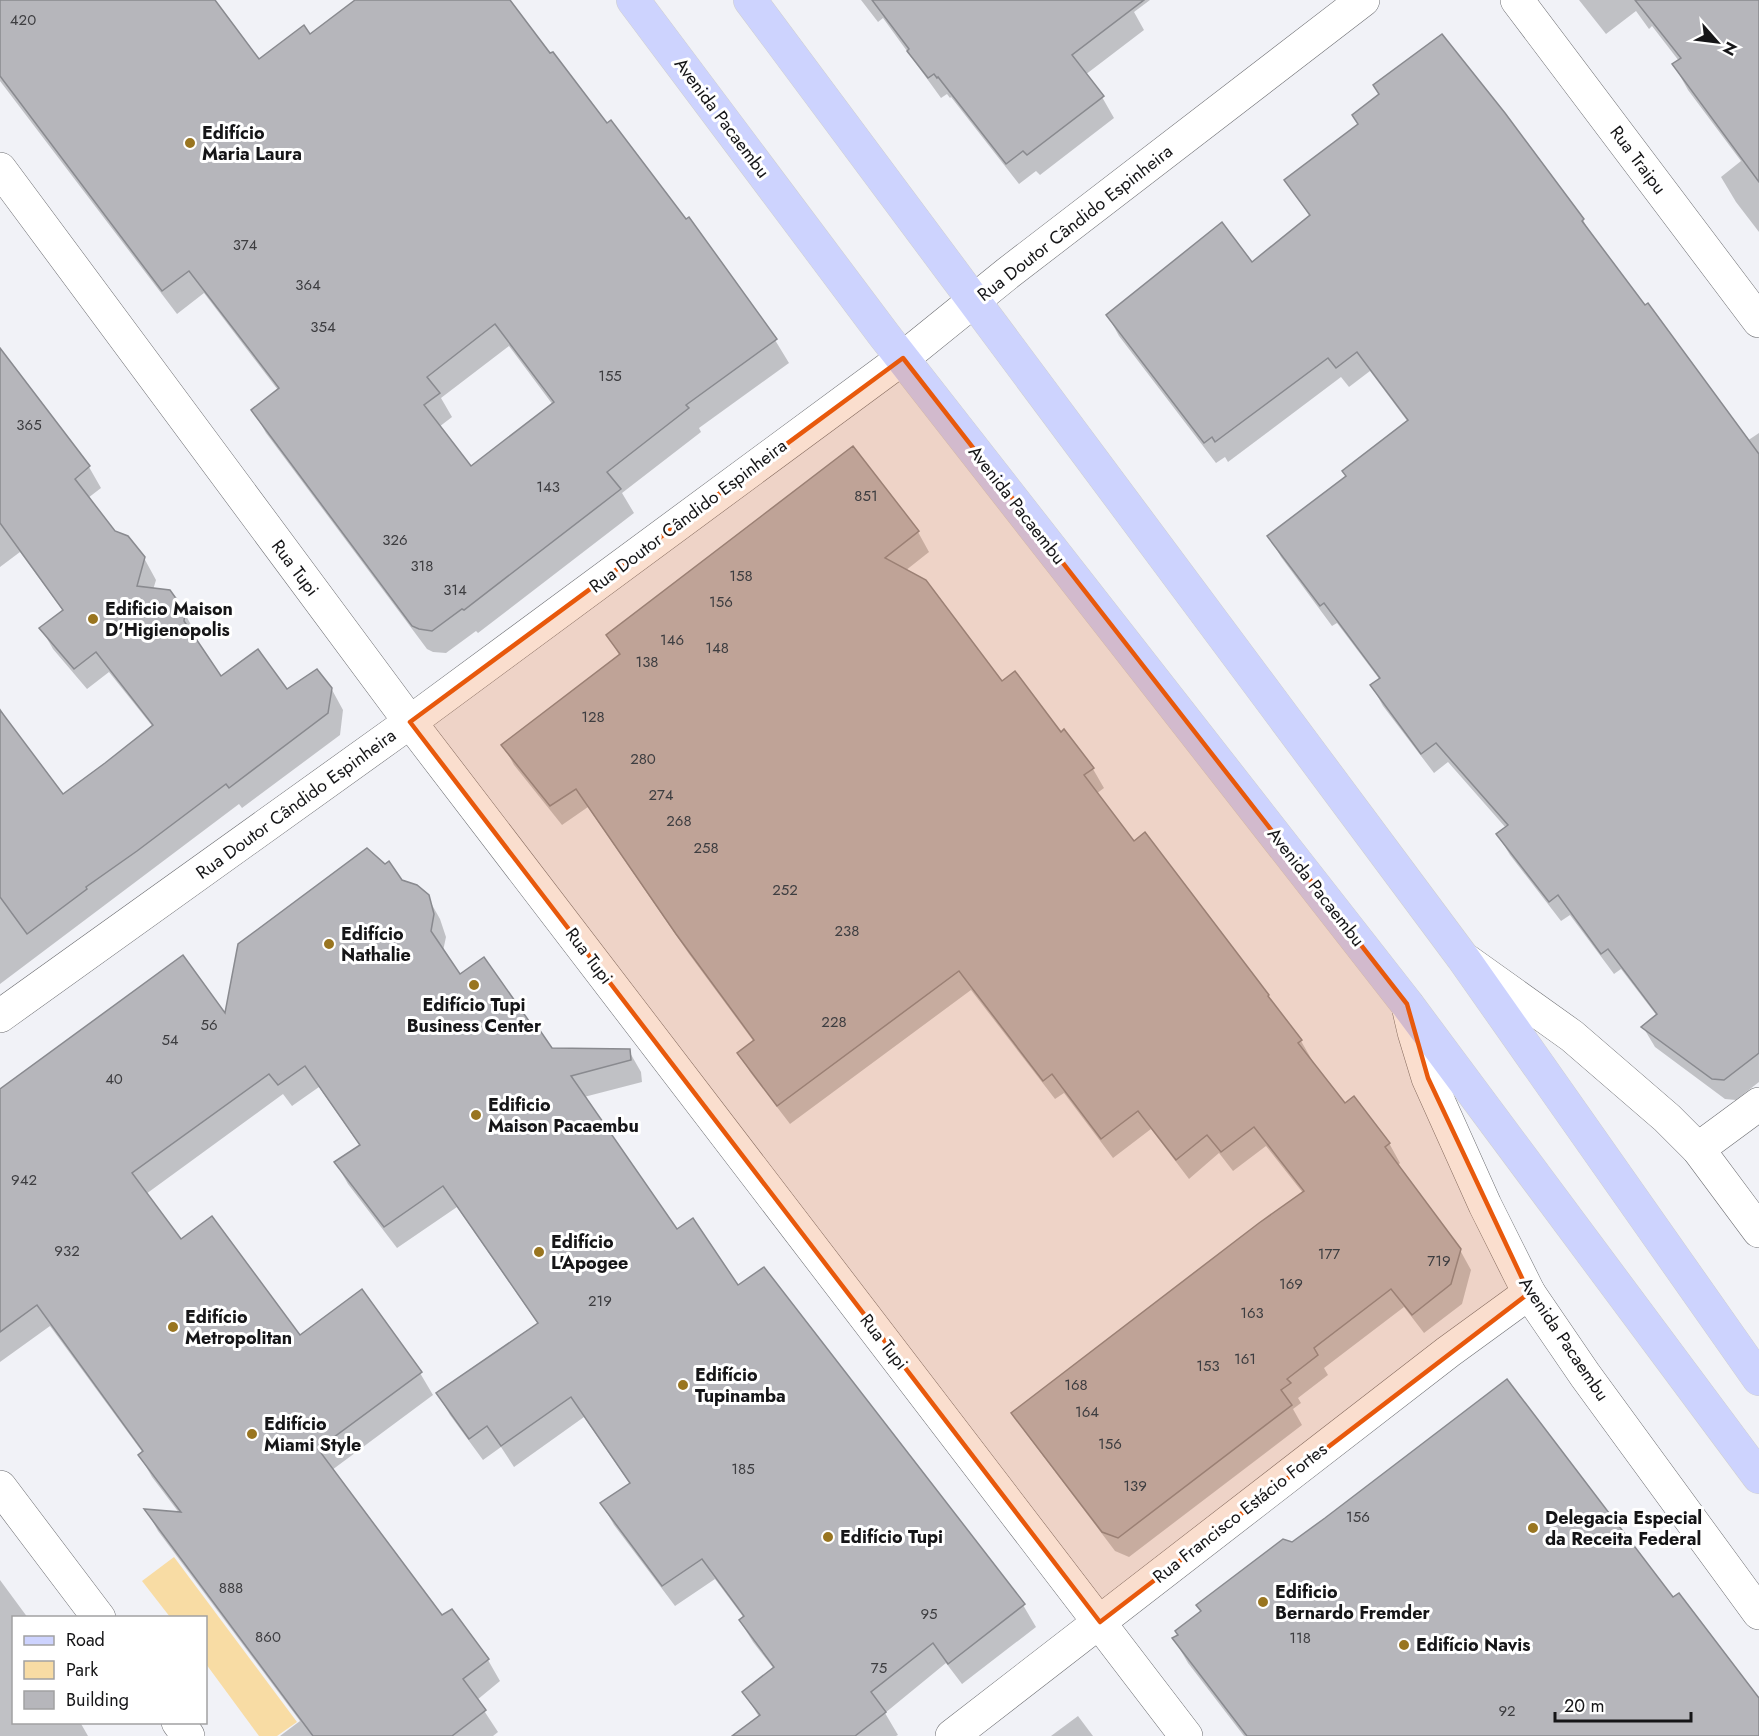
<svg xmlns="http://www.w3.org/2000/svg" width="1759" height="1736" font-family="Jost,sans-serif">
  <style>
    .green { fill: #f8dca4 }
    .shadow { fill: #0003; fill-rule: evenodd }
    .building { fill: #b6b6bb; stroke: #898a8f; stroke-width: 1.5; fill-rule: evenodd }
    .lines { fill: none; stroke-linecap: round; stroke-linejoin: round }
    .minor-casing { stroke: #6e6f73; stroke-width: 34 }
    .tertiary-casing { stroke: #6e6f73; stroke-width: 34 }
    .primary-casing { stroke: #d0d0d1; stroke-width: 34 }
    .minor { stroke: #fff; stroke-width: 33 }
    .tertiary { stroke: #fff; stroke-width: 33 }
    .primary { stroke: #cdd3fe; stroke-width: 33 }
    .marked { fill: #e8590c; fill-opacity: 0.2; stroke: #e8590c; stroke-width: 4.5; stroke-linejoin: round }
    .poi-dot { fill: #997520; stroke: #fff; stroke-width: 2 }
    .labels { text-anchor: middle; stroke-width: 6; stroke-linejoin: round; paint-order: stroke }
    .number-label { font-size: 15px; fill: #3d3d40 }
    .street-label { font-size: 18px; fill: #151517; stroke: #fff }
    .poi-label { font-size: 18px; font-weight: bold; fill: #151517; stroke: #fff; text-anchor: start }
  </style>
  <rect width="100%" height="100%" fill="#f1f2f7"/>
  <polygon class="green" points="174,1557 297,1722 277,1736 259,1736 206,1664 206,1618 170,1617 142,1581"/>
  <g class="shadow">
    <path d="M0 0H213L259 61 310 36 357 0H503L775 340 789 363 699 428 701 432 622 493 634 513 478 633 476 631 446 653 433 652 427 649 266 433 253 410 278 390 204 293 177 314 0 81ZM509 346 553 405 471 468 439 427 452 417 441 398Z"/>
    <polygon points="861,0 1150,0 1134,12 1144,30 1085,75 1102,97 1114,118 1040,175 1036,171 1019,184 951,97 950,98 947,94 941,98 883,18 878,22"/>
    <polygon points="1579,0 1759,0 1759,232 1736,202 1721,177 1741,161 1688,90 1674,65 1679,61 1652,26 1649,29 1636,11 1606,34"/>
    <polygon points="1286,180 1583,220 1594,240 1747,441 1759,433 1759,1082 1736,1100 1725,1099 1655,1047 1643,1027 1657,1016 1621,969 1614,974 1570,915 1561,921 1510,855 1498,835 1506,828 1448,762 1434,773 1383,706 1372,686 1380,680 1337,623 1332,626 1281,557 1269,536 1347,477 1408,422 1370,371 1349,387 1341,377 1228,462 1225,457 1216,463 1119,336 1108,316 1252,264 1310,217"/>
    <polygon points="0,367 17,373 89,467 101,488 88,498 114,533 144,558 156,580 153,590 184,612 196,634 196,641 221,678 287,691 331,688 343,710 340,735 242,808 239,804 0,984 0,708 4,715 2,716 62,796 153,727 109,672 87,689 53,649 41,628 63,611 20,552 0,567"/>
    <polygon points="853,448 918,532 929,552 905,571 1002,683 1061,734 1093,769 1104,788 1096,794 1134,843 1273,1004 1301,1041 1312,1060 1311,1062 1344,1105 1389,1143 1400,1163 1397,1166 1460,1250 1471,1270 1462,1304 1424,1333 1404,1307 1324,1368 1328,1375 1298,1398 1301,1403 1293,1409 1302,1425 1129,1557 1115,1551 1025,1432 1013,1413 1303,1193 1266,1146 1233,1171 1219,1153 1189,1179 1151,1129 1113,1158 1064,1093 1055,1099 971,990 790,1124 750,1072 739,1053 754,1042 689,954 588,807 562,825 514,765 503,745 619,655 608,635"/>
    <polygon points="401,881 427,896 440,919 446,937 443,951 460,976 536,1033 551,1049 629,1051 641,1072 642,1082 584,1097 677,1231 738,1287 1023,1605 1036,1627 962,1684 946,1663 885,1713 898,1735 896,1736 734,1736 759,1717 744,1692 774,1669 753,1642 740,1621 744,1618 715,1579 675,1606 614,1525 602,1504 630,1484 584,1417 514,1467 501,1447 483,1460 450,1415 438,1394 538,1324 457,1207 397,1248 348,1184 336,1163 361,1147 319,1087 292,1106 283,1094 146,1194 180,1241 299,1337 362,1291 420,1373 433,1395 332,1470 442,1617 488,1660 500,1681 477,1700 498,1732 493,1736 280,1736 300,1721 158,1531 147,1511 180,1514 152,1477 140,1456 143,1453 50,1326 0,1362 0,1092 226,1016"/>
    <polygon points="0,1580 28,1618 14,1618 14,1722 80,1722 88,1736 0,1736"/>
    <polygon points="1673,1599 1759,1700 1759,1736 1244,1736 1188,1663 1174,1639"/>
    <polygon points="1078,1716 1093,1736 1051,1736"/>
  </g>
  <g class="building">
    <path d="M0 0H215L259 59 304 25 310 34 355 0H510L550 53 553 52 607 123 611 120 686 219 689 217 777 339 686 405 689 408 607 472 621 489 464 610 462 609 432 631 419 629 412 626 251 410 279 388 189 271 162 291 0 76ZM495 324 554 402 471 466 424 405 440 393 427 377Z"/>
    <polygon points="872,0 1144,0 1072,55 1104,96 1027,155 1023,151 1006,164 938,77 937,78 934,74 928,78 907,51 909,49"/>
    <polygon points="1635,0 1759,0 1759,182 1672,64 1681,58"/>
    <polygon points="1442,34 1505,113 1584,219 1582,221 1645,305 1648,303 1759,454 1759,1053 1724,1080 1712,1079 1641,1027 1657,1014 1608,949 1601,954 1558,895 1549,902 1496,834 1508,825 1436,743 1421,754 1370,685 1380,678 1324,603 1320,606 1267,536 1346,476 1342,471 1408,420 1357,352 1336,368 1328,358 1215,442 1212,437 1204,443 1106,315 1222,222 1252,262 1310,215 1284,180 1358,124 1352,115 1379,94 1373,85"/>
    <polygon points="0,348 90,466 75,479 115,531 128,536 145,557 137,586 170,590 185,611 184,621 221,676 258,649 287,689 317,669 332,688 328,713 229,788 226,784 137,851 86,887 87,889 27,934 0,897 0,710 63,794 105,763 153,725 96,652 74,669 39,628 63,610 0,523"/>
    <polygon points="853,446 919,531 885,558 926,580 1002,681 1015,671 1061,732 1064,729 1094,768 1084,775 1134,841 1145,832 1269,995 1268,996 1302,1040 1298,1043 1345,1103 1354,1096 1390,1143 1385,1147 1461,1249 1451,1284 1412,1315 1391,1289 1314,1348 1318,1355 1287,1379 1291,1383 1281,1390 1292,1405 1118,1538 1102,1532 1011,1413 1259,1223 1304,1191 1254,1127 1221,1152 1207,1135 1176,1160 1138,1111 1101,1139 1052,1074 1043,1081 959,971 777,1106 737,1053 754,1040 676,934 576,789 550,806 501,745 620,654 606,635"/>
    <polygon points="367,848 385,864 389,861 402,880 417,885 429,895 434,914 431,931 460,974 484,957 536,1031 539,1029 552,1048 630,1049 631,1060 571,1076 677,1229 693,1218 738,1285 764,1267 1025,1604 948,1664 933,1643 871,1692 886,1712 855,1736 732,1736 760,1715 742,1692 774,1667 739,1620 744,1616 702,1559 662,1586 600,1503 630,1483 571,1397 501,1446 487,1426 469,1439 436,1393 538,1323 443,1186 384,1227 334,1162 360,1145 305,1066 278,1085 269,1074 132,1173 181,1239 212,1216 300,1335 362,1289 422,1372 318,1449 442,1615 452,1609 489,1659 463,1679 486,1710 452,1736 313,1736 144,1509 181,1512 138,1455 143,1451 37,1305 0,1332 0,1089 183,955 225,1013 238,944"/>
    <polygon points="1507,1379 1673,1597 1679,1593 1759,1698 1759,1736 1247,1736 1172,1638 1178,1635 1175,1631 1201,1611 1196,1605 1283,1539 1292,1542 1325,1518"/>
  </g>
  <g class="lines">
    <defs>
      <g id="minor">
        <polyline points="0,169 410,722 1186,1736"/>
        <polyline points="1467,961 1572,1036 1667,1118 1698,1149 1759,1231"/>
        <polyline points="1408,1006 1414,1032 1428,1078 1485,1205 1529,1293 1585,1375 1759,1613"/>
        <polyline points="0,1016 410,722 903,358 1008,273 1363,0"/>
        <polyline points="1698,1149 1759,1104"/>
        <polyline points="0,1487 99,1618"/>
        <polyline points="178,1722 188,1736"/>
        <polyline points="952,1736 1448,1352 1529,1293"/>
      </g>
      <polyline id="tertiary" points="1517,0 1759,321"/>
      <g id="primary">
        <polyline points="633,0 884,335 1407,1004 1759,1477"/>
        <polyline points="750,0 1463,958 1759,1379"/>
      </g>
    </defs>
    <use href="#minor" class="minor-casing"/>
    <use href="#tertiary" class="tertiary-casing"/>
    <use href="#primary" class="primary-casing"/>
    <use href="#minor" class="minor"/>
    <use href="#tertiary" class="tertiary"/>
    <use href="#primary" class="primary"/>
  </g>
  <path class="marked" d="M903 358 1407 1004 1428 1078 1529 1293 1100 1622 410 722Z"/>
  <g class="poi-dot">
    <circle cx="190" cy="143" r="6"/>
    <circle cx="93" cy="619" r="6"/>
    <circle cx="329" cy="944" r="6"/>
    <circle cx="474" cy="985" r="6"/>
    <circle cx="476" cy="1115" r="6"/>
    <circle cx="539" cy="1252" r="6"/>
    <circle cx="173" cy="1327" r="6"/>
    <circle cx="683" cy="1385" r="6"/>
    <circle cx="252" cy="1434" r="6"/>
    <circle cx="1533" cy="1528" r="6"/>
    <circle cx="828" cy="1537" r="6"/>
    <circle cx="1263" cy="1602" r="6"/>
    <circle cx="1404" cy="1645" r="6"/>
  </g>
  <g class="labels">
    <g class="number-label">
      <text x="23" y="25">420</text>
      <text x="245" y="250">374</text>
      <text x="308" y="290">364</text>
      <text x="323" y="332">354</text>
      <text x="610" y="381">155</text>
      <text x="29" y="430">365</text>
      <text x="548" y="492">143</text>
      <text x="866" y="501">851</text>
      <text x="395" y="545">326</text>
      <text x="422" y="571">318</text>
      <text x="741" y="581">158</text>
      <text x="455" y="595">314</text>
      <text x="721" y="607">156</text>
      <text x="672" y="645">146</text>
      <text x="717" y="653">148</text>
      <text x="647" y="667">138</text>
      <text x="593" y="722">128</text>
      <text x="643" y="764">280</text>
      <text x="661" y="800">274</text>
      <text x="679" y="826">268</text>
      <text x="706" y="853">258</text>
      <text x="785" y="895">252</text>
      <text x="847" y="936">238</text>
      <text x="834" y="1027">228</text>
      <text x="209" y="1030">56</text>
      <text x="170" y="1045">54</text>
      <text x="114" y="1084">40</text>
      <text x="24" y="1185">942</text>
      <text x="67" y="1256">932</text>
      <text x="1329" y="1259">177</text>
      <text x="1439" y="1266">719</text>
      <text x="1291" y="1289">169</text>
      <text x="600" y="1306">219</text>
      <text x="1252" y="1318">163</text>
      <text x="1245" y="1364">161</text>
      <text x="1208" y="1371">153</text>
      <text x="1076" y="1390">168</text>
      <text x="1087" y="1417">164</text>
      <text x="1110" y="1449">156</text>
      <text x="743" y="1474">185</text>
      <text x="1135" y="1491">139</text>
      <text x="1358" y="1522">156</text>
      <text x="231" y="1593">888</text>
      <text x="929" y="1619">95</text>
      <text x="268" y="1642">860</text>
      <text x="1300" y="1643">118</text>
      <text x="879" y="1673">75</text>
      <text x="1507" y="1716">92</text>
    </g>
    <g class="street-label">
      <text transform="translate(722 118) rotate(53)" y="6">Avenida Pacaembu</text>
      <text transform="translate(1638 160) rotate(53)" y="6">Rua Traipu</text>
      <text transform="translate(1075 223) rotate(-38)" y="6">Rua Doutor Cândido Espinheira</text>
      <text transform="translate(1017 505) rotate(52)" y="6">Avenida Pacaembu</text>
      <text transform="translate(688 516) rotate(-37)" y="6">Rua Doutor Cândido Espinheira</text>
      <text transform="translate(295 568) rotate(53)" y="6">Rua Tupi</text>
      <text transform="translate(296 804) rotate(-36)" y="6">Rua Doutor Cândido Espinheira</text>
      <text transform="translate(1316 887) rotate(52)" y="6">Avenida Pacaembu</text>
      <text transform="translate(589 956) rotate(53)" y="6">Rua Tupi</text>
      <text transform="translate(1564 1339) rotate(56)" y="6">Avenida Pacaembu</text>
      <text transform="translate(884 1342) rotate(52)" y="6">Rua Tupi</text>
      <text transform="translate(1240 1513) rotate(-38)" y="6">Rua Francisco Estácio Fortes</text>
    </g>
    <g class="poi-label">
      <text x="202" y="139">Edifício<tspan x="202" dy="21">Maria Laura</tspan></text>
      <text x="105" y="615">Edificio Maison<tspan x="105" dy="21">D'Higienopolis</tspan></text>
      <text x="341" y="940">Edifício<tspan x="341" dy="21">Nathalie</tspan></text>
      <text x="474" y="1011" text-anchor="middle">Edifício Tupi<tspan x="474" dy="21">Business Center</tspan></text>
      <text x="488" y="1111">Edificio<tspan x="488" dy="21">Maison Pacaembu</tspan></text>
      <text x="551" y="1248">Edifício<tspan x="551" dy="21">L'Apogee</tspan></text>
      <text x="185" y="1323">Edifício<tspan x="185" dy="21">Metropolitan</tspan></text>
      <text x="695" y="1381">Edifício<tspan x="695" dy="21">Tupinamba</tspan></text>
      <text x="264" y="1430">Edifício<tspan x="264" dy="21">Miami Style</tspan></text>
      <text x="1545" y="1524">Delegacia Especial<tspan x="1545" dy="21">da Receita Federal</tspan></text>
      <text x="840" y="1543">Edifício Tupi</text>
      <text x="1275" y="1598">Edificio<tspan x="1275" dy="21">Bernardo Fremder</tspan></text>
      <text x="1416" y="1651">Edifício Navis</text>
    </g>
  </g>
  <rect x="12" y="1616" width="195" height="108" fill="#ffffff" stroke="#a1a1a2" stroke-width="1.5"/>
  <rect x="24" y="1636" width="30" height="9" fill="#cdd3fe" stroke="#a1a1a2" stroke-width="1.5"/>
  <text x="66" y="1646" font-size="18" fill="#151517">Road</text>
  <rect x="24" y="1661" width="30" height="18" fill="#f8dca4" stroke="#a1a1a2" stroke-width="1.5"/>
  <text x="66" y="1676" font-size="18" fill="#151517">Park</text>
  <rect x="24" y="1691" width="30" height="18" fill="#b6b6bb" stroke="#a1a1a2" stroke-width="1.5"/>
  <text x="66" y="1706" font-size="18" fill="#151517">Building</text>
  <g transform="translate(1717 42) rotate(118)" stroke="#ffffff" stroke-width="4.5" paint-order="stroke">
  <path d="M0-4.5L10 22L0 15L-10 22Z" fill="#151517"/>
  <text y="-9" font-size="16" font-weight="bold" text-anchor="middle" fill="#151517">N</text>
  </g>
  <path d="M1555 1712v9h136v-9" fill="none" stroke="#151517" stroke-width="3"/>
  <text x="1564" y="1712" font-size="18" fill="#151517" stroke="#ffffff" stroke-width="4.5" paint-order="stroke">20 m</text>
</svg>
